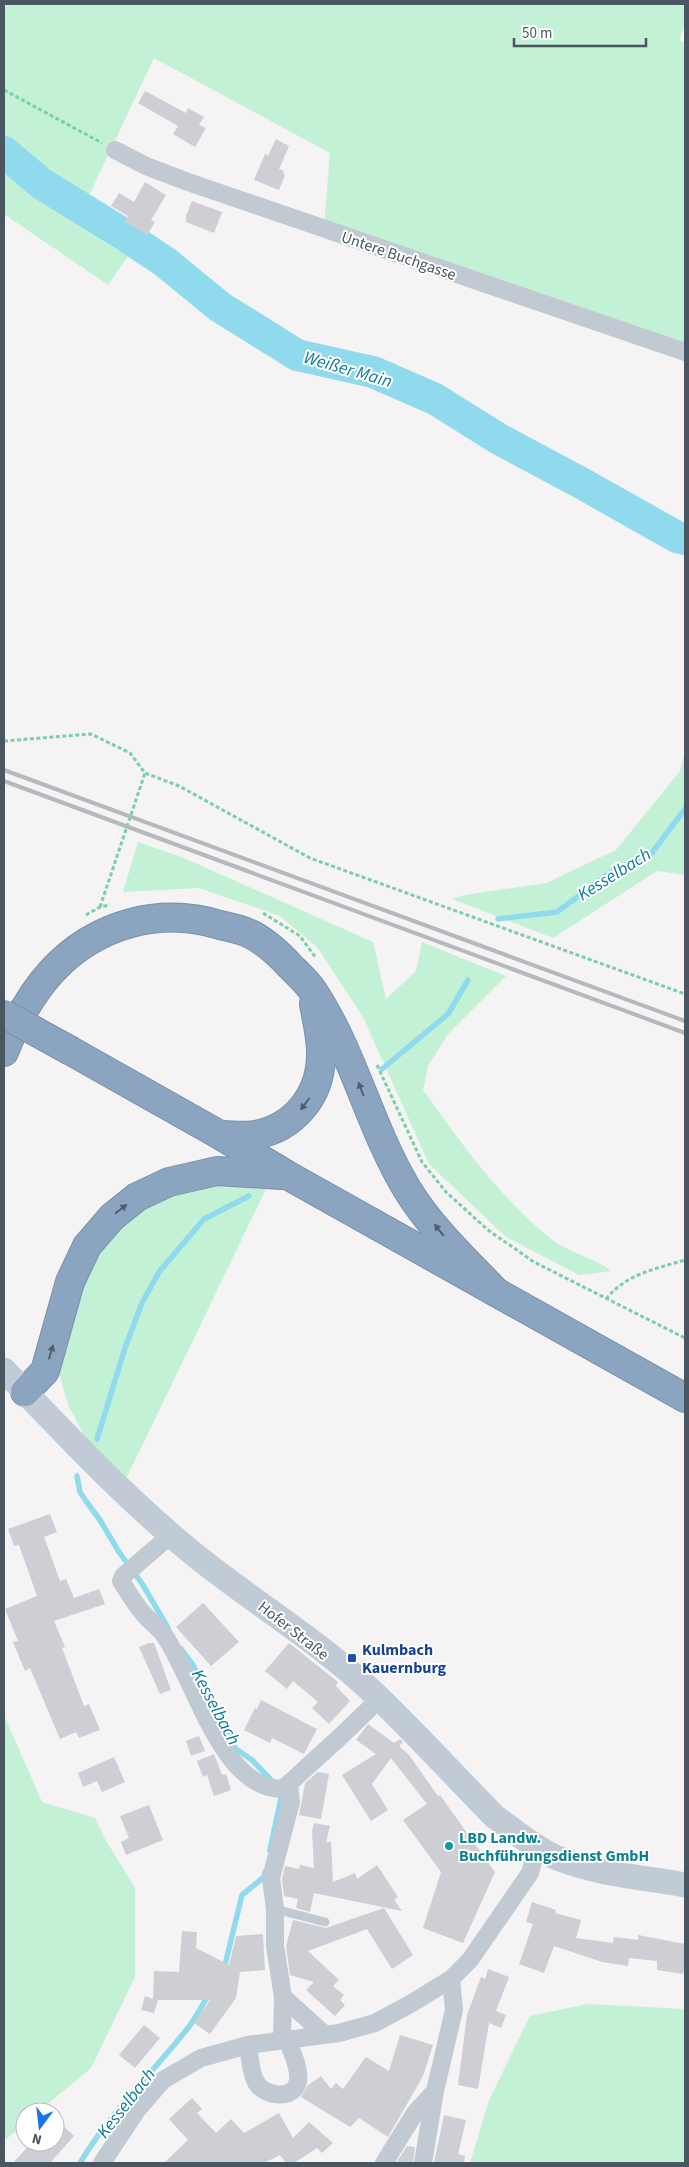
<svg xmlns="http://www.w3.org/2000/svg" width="689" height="2167" font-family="'Source Sans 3',sans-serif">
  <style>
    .green { fill: #c3f1d5 }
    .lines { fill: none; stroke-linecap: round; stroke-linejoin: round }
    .stream { stroke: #90daee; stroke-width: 5.5 }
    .river { stroke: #90daee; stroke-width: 32 }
    .building { fill: #cdcfd5 }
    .highway-casing { stroke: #7690ad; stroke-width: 30 }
    .path { stroke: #7ad0a6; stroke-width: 3; stroke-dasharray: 4 2.5; stroke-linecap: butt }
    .lane { stroke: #c1cad2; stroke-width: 9 }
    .street { stroke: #c1cad2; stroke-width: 18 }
    .secondary { stroke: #c1cbd6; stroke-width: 25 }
    .highway { stroke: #8ba5c1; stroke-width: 28 }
    .rail { stroke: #b5b8bd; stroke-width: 4 }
    .highway-bridge-casing { stroke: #7690ad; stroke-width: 30; stroke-linecap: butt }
    .highway-bridge { stroke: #8ba5c1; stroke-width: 28 }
    .oneway { fill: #505e6b }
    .transit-dot { fill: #1a4fb4; stroke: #fff; stroke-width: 2 }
    .culture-dot { fill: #0f9aa8; stroke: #fff; stroke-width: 2 }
    .labels { text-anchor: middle; stroke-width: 4; stroke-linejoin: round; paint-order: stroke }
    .street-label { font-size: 16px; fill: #4a5661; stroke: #fff }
    .transit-label { font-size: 16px; font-weight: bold; fill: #164399; stroke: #fff; text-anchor: start }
    .culture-label { font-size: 16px; font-weight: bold; fill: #0d838f; stroke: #fff; text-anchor: start }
    .water-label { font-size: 18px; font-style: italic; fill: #0c7c9b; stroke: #fff }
  </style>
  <rect width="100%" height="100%" fill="#f5f3f3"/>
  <g class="green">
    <polygon points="4,4 685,4 685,25 679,40 685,43 685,347 324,226 330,153 154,58 84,206 138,242 108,285 4,214"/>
    <polygon points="685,752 685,875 657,871 553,938 452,899 465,895 546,883 616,850 680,771"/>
    <path d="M138 842 184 858 373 942 386 999 416 971 422 942 506 976 448 1034 428 1066 423 1090C461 1143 500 1198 551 1239 567 1252 593 1257 612 1271L579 1275 506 1237 429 1164 363 1017 317 947 280 916 199 888 123 892Z"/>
    <polygon points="201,1184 268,1185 126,1479 86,1439 68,1405 60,1377 60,1345 89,1259 114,1228 157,1196"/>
    <polygon points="4,1715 42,1802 95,1818 105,1839 135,1888 135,1977 91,2068 38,2112 25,2112 25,2123 4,2141"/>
    <polygon points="588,2004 685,2009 685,2163 470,2163 489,2100 530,2016"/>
  </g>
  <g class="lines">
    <g class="stream">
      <polyline points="498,919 557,912 614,870 651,854 685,809"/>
      <polyline points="382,1069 448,1014 468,980"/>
      <polyline points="97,1439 125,1348 142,1303 159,1272 204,1219 249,1196"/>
      <polyline points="77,1476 80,1492 86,1501 100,1520 119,1552 143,1585 168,1628"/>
      <polyline points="181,1649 193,1665 227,1734 236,1749 252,1760 272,1781"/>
      <polyline points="270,1850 281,1798 278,1792"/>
      <polyline points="224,1969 242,1895 264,1877 265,1872"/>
      <path d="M80 2163C110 2112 155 2071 191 2024 197 2015 203 2004 209 1994"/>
    </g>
    <polyline class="river" points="4,152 42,184 120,232 165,262 220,307 297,355 373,372 435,399 499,439 583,484 677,537 685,539"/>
  </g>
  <g class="building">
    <polygon points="145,91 186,113 188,108 204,117 199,125 206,128 195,147 173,134 178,126 138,103"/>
    <polygon points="276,139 289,146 279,169 284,171 283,174 285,175 279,190 254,180 265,154 268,156"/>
    <polygon points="145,182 166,195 151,220 155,222 147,235 125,222 128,216 111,206 119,193 134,202"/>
    <polygon points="192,201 222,212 214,233 186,222 186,216"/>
    <polygon points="50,1514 57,1532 44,1537 60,1581 66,1579 74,1598 99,1589 105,1604 54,1621 65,1647 62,1648 84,1706 89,1704 100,1730 79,1738 76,1732 60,1739 30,1668 25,1671 13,1642 18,1641 5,1609 37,1596 19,1545 14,1546 8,1529"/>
    <polygon points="203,1603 239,1642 211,1666 176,1627"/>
    <polygon points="149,1643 154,1643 171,1690 160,1694 139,1647"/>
    <polygon points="289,1643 338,1682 336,1686 350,1701 329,1724 312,1708 318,1702 293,1681 287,1689 265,1671"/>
    <polygon points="261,1700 317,1729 304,1754 272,1738 270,1743 244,1730 255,1708 257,1709"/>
    <polygon points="368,1724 394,1743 400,1739 403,1742 399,1746 409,1755 438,1796 440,1795 495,1872 463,1943 423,1928 441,1872 403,1820 427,1804 391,1758 372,1784 388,1810 371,1821 342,1775 376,1754 356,1740"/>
    <polygon points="199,1736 205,1751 191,1756 186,1741"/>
    <polygon points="214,1754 222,1775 226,1774 231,1790 214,1796 207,1775 203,1777 197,1761"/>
    <polygon points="114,1757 125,1782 102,1792 97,1781 83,1787 78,1773"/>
    <polygon points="318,1772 329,1774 321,1819 299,1815 305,1783"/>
    <polygon points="149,1805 163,1840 126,1855 121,1842 129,1838 120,1816"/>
    <polygon points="314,1823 330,1826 326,1842 331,1842 333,1882 355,1873 357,1879 377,1865 398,1897 394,1900 402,1911 314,1893 310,1912 296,1908 298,1899 284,1896 282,1880 285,1866 299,1869 300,1865 314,1868 312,1831"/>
    <polygon points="532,1902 556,1910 555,1913 581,1920 576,1938 613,1943 614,1937 638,1940 638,1935 685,1944 685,1966 683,1974 657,1970 657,1961 629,1958 628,1966 602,1962 554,1946 544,1973 519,1964 533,1924 526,1922"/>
    <polygon points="384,1908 413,1955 392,1969 367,1929 308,1951 339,1980 333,1986 344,1995 340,2000 345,2005 335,2016 306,1990 314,1982 290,1975 286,1946 293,1920 326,1928"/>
    <polygon points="182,1931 197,1932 196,1948 229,1965 236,1936 263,1934 265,1970 240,1972 236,1998 210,2034 194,2023 210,2000 158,2000 154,2013 141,2010 145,1996 153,1999 154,1971 179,1972"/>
    <polygon points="488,1969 509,1977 496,2011 506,2015 501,2028 489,2023 478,2089 458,2085 467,2015 481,1977 485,1979"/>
    <polygon points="144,2025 160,2038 135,2068 119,2055"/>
    <polygon points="400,2035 433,2045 423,2076 388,2137 359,2118 350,2127 301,2097 307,2086 321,2076 331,2089 336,2083 343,2089 366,2057 389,2071"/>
    <polygon points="192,2098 202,2109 197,2113 216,2133 231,2119 244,2133 279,2113 293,2138 309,2122 333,2143 322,2153 317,2148 294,2163 286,2163 280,2155 264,2163 164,2163 188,2140 169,2119"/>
    <polygon points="444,2115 466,2120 458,2154 465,2156 464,2163 434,2163"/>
    <polygon points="55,2118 74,2136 50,2163 13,2163 32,2142 55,2142"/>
    <polygon points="407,2146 415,2147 413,2163 396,2163"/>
  </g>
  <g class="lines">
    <defs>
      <g id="highway">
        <polyline points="71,1051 220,1135 287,1175 685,1398"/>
        <path d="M4 1052C28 991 65 941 131 923 161 915 191 916 220 925 228 927 238 929 246 932 263 939 277 952 290 966 298 974 307 982 313 991 354 1053 369 1126 407 1189 430 1227 465 1260 496 1292"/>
        <path d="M220 1135C231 1135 244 1137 255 1135 294 1128 320 1096 321 1057 322 1040 317 1021 314 1004"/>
        <polyline points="25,1392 45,1371 70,1282 87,1246 112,1217 137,1197 169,1182 217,1171 281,1175"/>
      </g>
    </defs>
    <use href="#highway" class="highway-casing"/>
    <g class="path">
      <polyline points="4,90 102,143"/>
      <polyline points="4,741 91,734 130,753 145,773 179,786 310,858 685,994"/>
      <polyline points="100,907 145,773"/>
      <polyline points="263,913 300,936 316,958"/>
      <polyline points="86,915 100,907 110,905"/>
      <polyline points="377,1065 422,1162 446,1192 488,1230 534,1262 685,1338"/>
      <path d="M606 1299C626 1274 655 1269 685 1260"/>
    </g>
    <polyline class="lane" points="275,1909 325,1922"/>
    <g class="street">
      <polyline points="115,150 146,166 188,182 685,352"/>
      <path d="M172 1534 123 1576 121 1581C128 1592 134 1603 143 1613 149 1621 158 1627 164 1635 194 1677 221 1790 283 1789L341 1736 369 1709 377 1697"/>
      <polyline points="283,1997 324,2034"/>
      <polyline points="282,2039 283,1997 275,1946 275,1909 271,1878 291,1802 289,1784"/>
      <path d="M248 2045C250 2056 250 2070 255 2080 261 2096 294 2102 298 2081 300 2067 291 2051 287 2039"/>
      <polyline points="102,2163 137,2110 163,2080 201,2058 248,2045 339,2033 375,2023 412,2003 451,1979 470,1960 530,1873 537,1846"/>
      <polyline points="384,2163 415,2113 435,2091"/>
      <polyline points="423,2163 435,2091 454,2010 451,1979"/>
    </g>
    <path class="secondary" d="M4 1370C65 1434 127 1500 196 1556 256 1604 323 1644 378 1697 418 1736 456 1777 494 1816 513 1830 533 1847 555 1857 595 1874 642 1877 685 1885"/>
    <use href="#highway" class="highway"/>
    <g class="rail">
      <polyline points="4,770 685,1021"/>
      <polyline points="4,781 685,1033"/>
    </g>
    <defs>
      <polyline id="highway-bridge" points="4,1014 71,1051"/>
    </defs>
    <use href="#highway-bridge" class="highway-bridge-casing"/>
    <use href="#highway-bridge" class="highway-bridge"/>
  </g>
  <defs><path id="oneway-solid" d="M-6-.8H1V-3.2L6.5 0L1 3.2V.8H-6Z" transform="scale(1.25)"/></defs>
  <g class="oneway">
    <use href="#oneway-solid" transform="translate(361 1089) rotate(-111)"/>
    <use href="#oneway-solid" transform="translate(305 1104) rotate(127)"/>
    <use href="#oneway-solid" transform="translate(121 1209) rotate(-38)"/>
    <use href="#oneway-solid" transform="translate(439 1230) rotate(-128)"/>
    <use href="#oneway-solid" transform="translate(51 1352) rotate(-73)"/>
  </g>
  <rect class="transit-dot" x="347" y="1653" width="10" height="10" rx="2.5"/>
  <circle class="culture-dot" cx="449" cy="1846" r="5"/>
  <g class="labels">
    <g class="street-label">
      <text transform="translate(399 255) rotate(19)" y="6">Untere Buchgasse</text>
      <text transform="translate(294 1630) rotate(38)" y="6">Hofer Straße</text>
    </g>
    <g class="transit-label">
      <text x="362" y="1655">Kulmbach<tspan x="362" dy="18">Kauernburg</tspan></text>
    </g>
    <g class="culture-label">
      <text x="459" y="1843">LBD Landw.<tspan x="459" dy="18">Buchführungsdienst GmbH</tspan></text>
    </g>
    <g class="water-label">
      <text transform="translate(348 369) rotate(16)" y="6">Weißer Main</text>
      <text transform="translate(614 874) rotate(-32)" y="6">Kesselbach</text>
      <text transform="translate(216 1707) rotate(62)" y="6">Kesselbach</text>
      <text transform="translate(126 2103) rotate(-52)" y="6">Kesselbach</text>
    </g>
  </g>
  <rect width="689" height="2167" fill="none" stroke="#4a5661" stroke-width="10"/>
  <g transform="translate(40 2127) rotate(195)"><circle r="24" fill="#ffffff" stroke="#b7bbc0"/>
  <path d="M0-4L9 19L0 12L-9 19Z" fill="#1a73e8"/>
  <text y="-8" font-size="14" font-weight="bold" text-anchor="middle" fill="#4a5661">N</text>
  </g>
  <path d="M514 38v8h132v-8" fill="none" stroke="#4a5661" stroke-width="2.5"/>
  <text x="522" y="38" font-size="15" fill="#4a5661" stroke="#ffffff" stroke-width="4" paint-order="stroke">50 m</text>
</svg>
